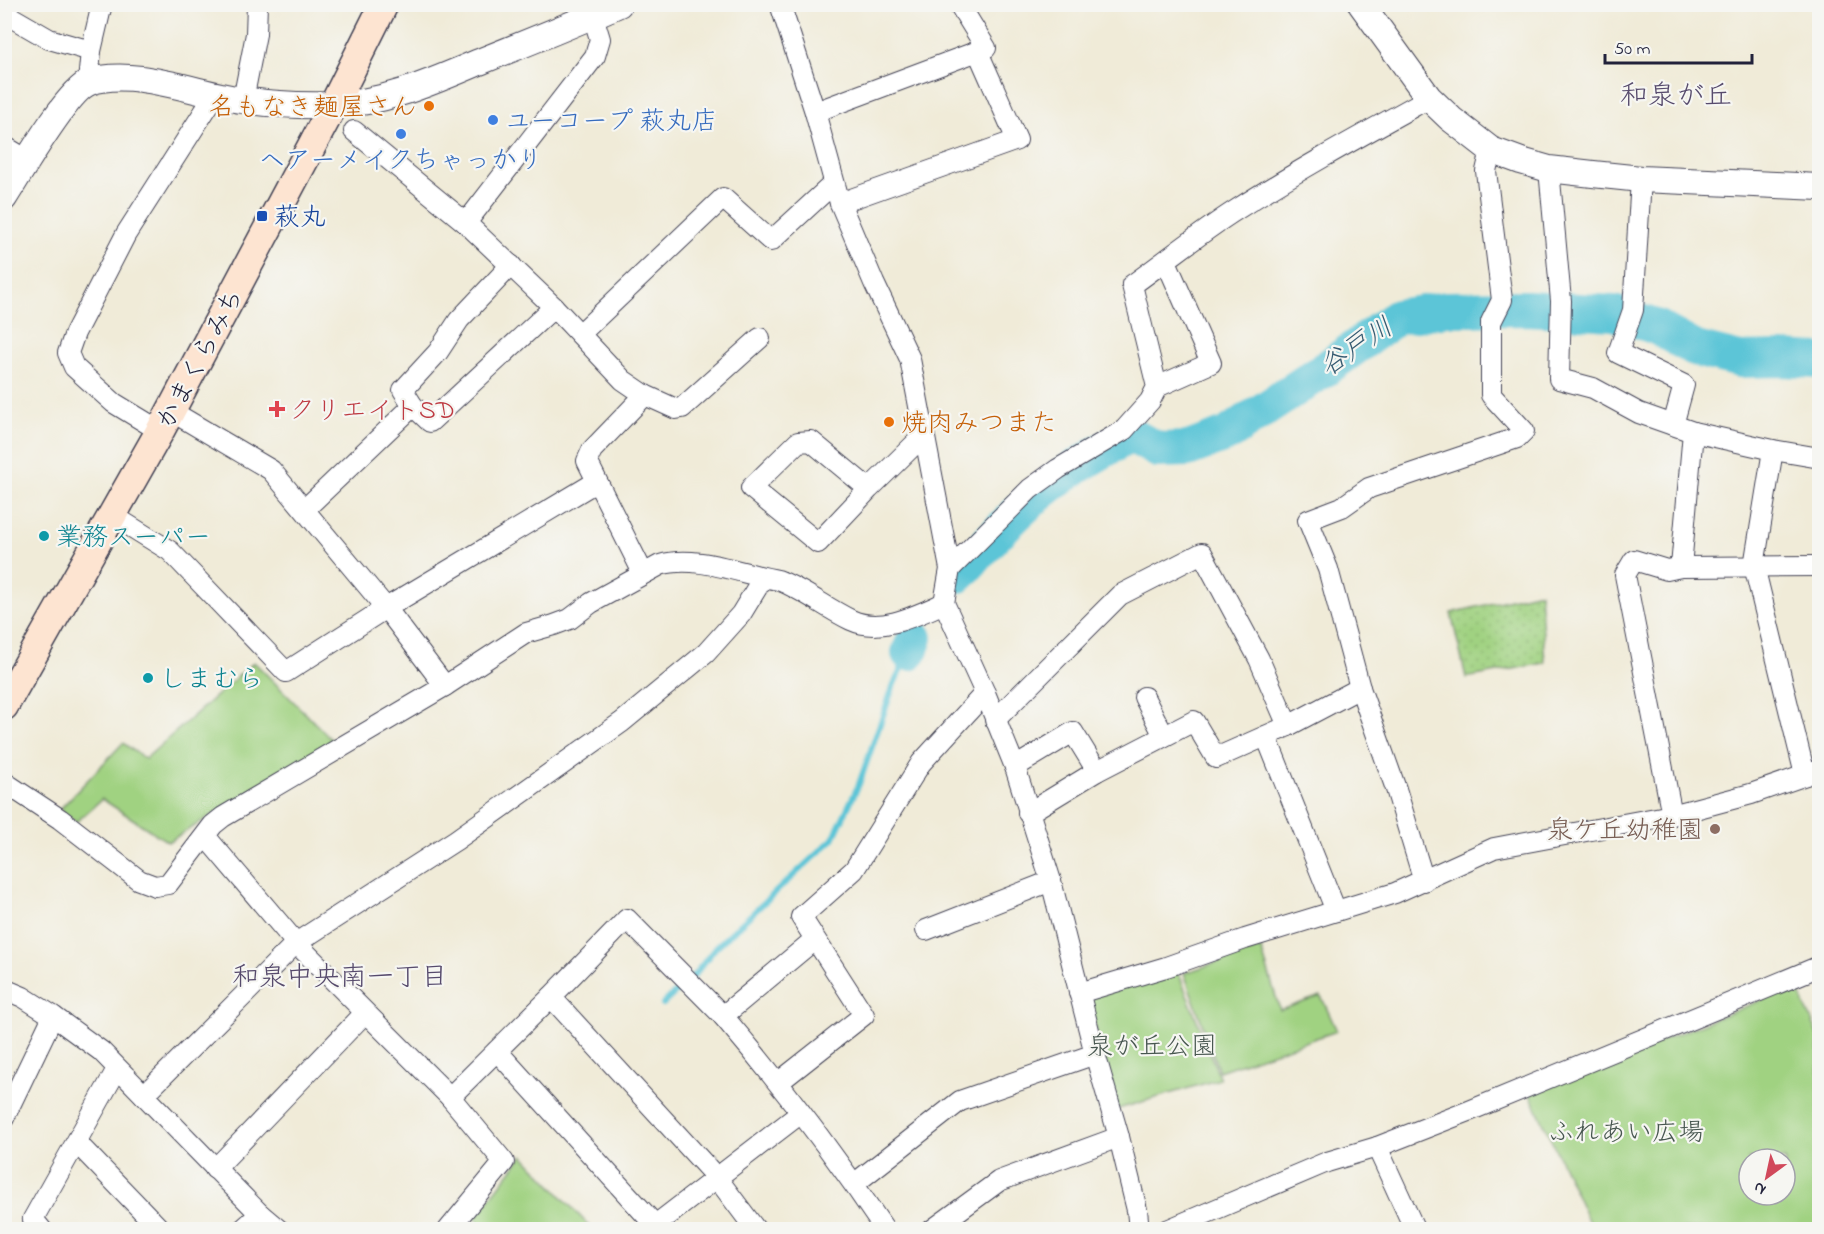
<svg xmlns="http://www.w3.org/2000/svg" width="1824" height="1234" font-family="'Indie Flower','Klee One',sans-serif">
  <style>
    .grass { fill: url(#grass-dots); stroke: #617a5e; stroke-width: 1.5 }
    .green { fill: #a0d281; stroke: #617a5e; stroke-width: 1.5; fill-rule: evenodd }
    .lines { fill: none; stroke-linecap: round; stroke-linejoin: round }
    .stream { stroke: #5bc5d7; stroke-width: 6 }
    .river { stroke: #5bc5d7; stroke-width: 36 }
    .minor-casing { stroke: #414053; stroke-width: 22 }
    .tertiary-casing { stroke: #414053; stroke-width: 28 }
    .secondary-casing { stroke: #414053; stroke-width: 31 }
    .minor { stroke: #fff; stroke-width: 20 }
    .tertiary { stroke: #fff; stroke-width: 26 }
    .secondary { stroke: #fde4d1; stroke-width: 28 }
    .food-dot { fill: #e8710a; stroke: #f6f6f2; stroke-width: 2 }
    .shop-dot { fill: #3f7fe0; stroke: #f6f6f2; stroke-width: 2 }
    .transit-dot { fill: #1a4fb4; stroke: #f6f6f2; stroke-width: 2 }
    .health-dot { fill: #e0444e; stroke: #f6f6f2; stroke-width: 2 }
    .culture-dot { fill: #0f9aa8; stroke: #f6f6f2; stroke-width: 2 }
    .education-dot { fill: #8d6e63; stroke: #f6f6f2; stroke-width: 2 }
    .labels { text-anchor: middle; stroke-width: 4.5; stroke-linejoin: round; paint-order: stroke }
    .food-label { font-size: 26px; fill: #c56008; stroke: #f6f6f2; text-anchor: end }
    .shop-label { font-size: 26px; fill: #366cbe; stroke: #f6f6f2; text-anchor: start }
    .transit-label { font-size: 26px; fill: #164399; stroke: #f6f6f2; text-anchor: start }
    .street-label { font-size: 26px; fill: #22223b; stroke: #f6f6f2 }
    .health-label { font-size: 26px; fill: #be3a42; stroke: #f6f6f2; text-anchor: start }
    .culture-label { font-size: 26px; fill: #0d838f; stroke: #f6f6f2; text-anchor: start }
    .education-label { font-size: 26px; fill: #785e54; stroke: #f6f6f2; text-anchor: end }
    .park-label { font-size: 26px; fill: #485750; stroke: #f6f6f2 }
    .water-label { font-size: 27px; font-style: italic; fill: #365b72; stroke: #f6f6f2 }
    .neighbourhood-label { font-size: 27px; fill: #574b6d; stroke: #f6f6f2 }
    .quarter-label { font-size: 28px; fill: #574b6d; stroke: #f6f6f2 }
  </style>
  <defs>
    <pattern id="grass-dots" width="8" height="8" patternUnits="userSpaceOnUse" patternTransform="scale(1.5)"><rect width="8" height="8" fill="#a0d281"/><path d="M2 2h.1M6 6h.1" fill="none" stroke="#8ab470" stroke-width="1.8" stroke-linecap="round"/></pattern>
  </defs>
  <rect width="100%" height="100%" fill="#f6f6f2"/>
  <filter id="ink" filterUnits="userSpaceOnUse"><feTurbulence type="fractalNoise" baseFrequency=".0167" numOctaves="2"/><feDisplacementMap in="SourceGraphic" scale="12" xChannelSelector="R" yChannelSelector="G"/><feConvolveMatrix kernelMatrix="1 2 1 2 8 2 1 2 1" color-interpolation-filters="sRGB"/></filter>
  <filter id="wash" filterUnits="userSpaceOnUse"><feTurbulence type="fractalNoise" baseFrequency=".008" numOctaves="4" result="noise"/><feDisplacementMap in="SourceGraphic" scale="24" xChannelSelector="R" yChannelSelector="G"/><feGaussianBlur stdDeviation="1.35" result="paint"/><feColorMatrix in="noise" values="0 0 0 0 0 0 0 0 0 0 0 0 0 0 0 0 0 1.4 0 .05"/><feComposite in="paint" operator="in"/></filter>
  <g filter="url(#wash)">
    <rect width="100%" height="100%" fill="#f0ebd8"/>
    <polygon class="grass" points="1540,592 1545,663 1466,678 1451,613"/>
    <g class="green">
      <polygon points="254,662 334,742 168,842 102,799 76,822 60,809 123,743 145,759"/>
      <polygon points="1261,948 1280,1010 1321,996 1337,1031 1219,1071 1184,973"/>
      <polygon points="1177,969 1220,1079 1118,1109 1087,998"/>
      <path d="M1796 986 1819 1036V1229H1592L1530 1094ZM1749 1159H1785V1195H1749Z"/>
      <polygon points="523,1155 592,1229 486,1229 475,1218"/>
    </g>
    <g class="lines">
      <polyline class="stream" points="663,1004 695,974 716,947 833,839 859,784 894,684 909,653"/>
      <g class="river">
        <path d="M959 575C988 543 1017 510 1052 484 1077 465 1104 450 1131 435L1158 450 1188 449 1228 434 1328 367 1397 317 1446 309 1527 308 1614 313 1656 327 1696 349 1740 360 1782 359 1820 361"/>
        <polyline points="909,653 915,638"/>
      </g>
    </g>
  </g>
  <g filter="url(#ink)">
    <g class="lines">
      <defs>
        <g id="minor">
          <polyline points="780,4 815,112 840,203 874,283 910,359 950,569 944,603 985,693 1015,767 1051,881 1095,1054 1119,1137 1137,1210 1139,1230"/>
          <polyline points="4,13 49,39 91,51"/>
          <polyline points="88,82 91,51 102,4"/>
          <polyline points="243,100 256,34 257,4"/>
          <polyline points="815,112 986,48 959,4"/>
          <polyline points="354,131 466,223 554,307 623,380 645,395 592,450 587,461 643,573"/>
          <polyline points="4,146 29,161"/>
          <polyline points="1549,169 1561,301 1559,379 1593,388 1639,413 1693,432 1773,450 1820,458"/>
          <polyline points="1641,179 1633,310 1618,353 1684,385 1673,425"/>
          <polyline points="840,203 1017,140 978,52"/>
          <polyline points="466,223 595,56 600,39 593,16"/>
          <polyline points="580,334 723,198 771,241 834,183"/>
          <polyline points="1157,387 1211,363 1166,261"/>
          <polyline points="645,395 676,409 682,408 760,338"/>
          <polyline points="413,406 403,390 438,352 459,320 511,265"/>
          <polyline points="171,411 271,470 386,608 445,686"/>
          <polyline points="160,431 114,403 74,367 68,353 75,333 126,234 215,95"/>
          <polyline points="1773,450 1754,566 1805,775"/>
          <polyline points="869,489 811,441 798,442 751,488 818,543 869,489 923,436"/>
          <polyline points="305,509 413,406 430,422 554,307"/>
          <polyline points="112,515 170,551 286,672 386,608 596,482"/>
          <polyline points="1681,567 1693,432"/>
          <path d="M950 569 1030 489 1058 469 1124 430 1150 401 1157 387 1132 285C1167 260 1200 233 1236 210 1298 170 1364 134 1429 98"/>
          <polyline points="1144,697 1164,736"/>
          <polyline points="995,720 1120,595 1202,553 1259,659 1288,726 1360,688"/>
          <polyline points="1266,736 1336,911"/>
          <polyline points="1015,767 1073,732 1097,771"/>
          <path d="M4 782 60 819 139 880 155 886 168 884 213 825 223 817 445 686 526 633 554 625 570 619 591 603 660 565C696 554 741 574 778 580 804 590 826 608 851 620 881 634 917 615 944 603"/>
          <polyline points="1028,813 1097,771 1194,721 1216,758 1288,726"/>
          <polyline points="1672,815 1625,575 1634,560 1667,570 1681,567 1820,566"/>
          <polyline points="206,837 296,943 450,1097 504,1162 448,1230"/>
          <polyline points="1424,881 1396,789 1360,688 1328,569 1308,520 1342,507 1369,488 1517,438 1524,431 1491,395 1491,322 1502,300 1486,171 1491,150"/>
          <polyline points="926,930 1051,881"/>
          <path d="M814 940 723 1016C781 1084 835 1155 885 1230"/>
          <polyline points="4,989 23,997 53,1016 101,1051 260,1214 279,1230"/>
          <polyline points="1079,993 1166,967 1245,939 1395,893 1494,848 1672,815 1751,794 1820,770"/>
          <polyline points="551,997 627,919 723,1016"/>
          <polyline points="497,1051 655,1225"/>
          <polyline points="779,1082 864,1015 801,917 854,870 921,763 985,693"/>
          <polyline points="144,1095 296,943 456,840 622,722 706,653 741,614 763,578"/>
          <polyline points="450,1097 551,997 717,1178 756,1230"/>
          <polyline points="4,1118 53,1016"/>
          <polyline points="77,1143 161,1230"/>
          <polyline points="1377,1147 1415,1230"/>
          <polyline points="215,1169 365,1013"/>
          <polyline points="854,1184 960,1101 1095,1054"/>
          <polyline points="42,1230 33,1219 117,1069"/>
          <polyline points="242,1230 260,1214"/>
          <polyline points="649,1230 801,1113"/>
          <polyline points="932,1230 999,1181 1119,1137"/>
          <polyline points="1167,1230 1327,1162 1377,1147 1469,1111 1820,966"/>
        </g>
        <g id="tertiary">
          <polyline points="1361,4 1429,98 1451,119 1491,150 1521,161 1549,169 1593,174 1641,179 1820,187"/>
          <path d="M4 198C19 175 67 90 90 82 132 67 198 94 242 100 269 104 305 106 332 105 385 104 436 80 484 60 529 42 574 24 619 4"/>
        </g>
        <polyline id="secondary" points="4,706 160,431 333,106 384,4"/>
      </defs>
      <use href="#minor" class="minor-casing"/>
      <use href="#tertiary" class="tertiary-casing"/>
      <use href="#secondary" class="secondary-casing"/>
      <use href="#minor" class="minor"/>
      <use href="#tertiary" class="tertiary"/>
      <use href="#secondary" class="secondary"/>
    </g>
  </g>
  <g class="food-dot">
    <circle cx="429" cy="106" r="6"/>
    <circle cx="889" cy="422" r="6"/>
  </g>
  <g class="shop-dot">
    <circle cx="493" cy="120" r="6"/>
    <circle cx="401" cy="134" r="6"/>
  </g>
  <rect class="transit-dot" x="256" y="210" width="12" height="12" rx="3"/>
  <path class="health-dot" d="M274 400h6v6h6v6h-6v6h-6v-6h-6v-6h6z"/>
  <g class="culture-dot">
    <circle cx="44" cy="536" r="6"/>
    <circle cx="148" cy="678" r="6"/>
  </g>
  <circle class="education-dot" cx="1715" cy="829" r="6"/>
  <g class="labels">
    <g class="food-label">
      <text x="417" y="115">名もなき麺屋さん</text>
      <text x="901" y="431" text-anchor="start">焼肉みつまた</text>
    </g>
    <g class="shop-label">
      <text x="505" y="129">ユーコープ 萩丸店</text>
      <text x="401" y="168" text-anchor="middle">ヘアーメイクちゃっかり</text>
    </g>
    <g class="transit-label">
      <text x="274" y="225">萩丸</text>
    </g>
    <g class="street-label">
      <text transform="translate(199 358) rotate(-62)" y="9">かまくらみち</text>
    </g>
    <g class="health-label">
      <text x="289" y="418">クリエイトSD</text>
    </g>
    <g class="culture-label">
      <text x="56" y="545">業務スーパー</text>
      <text x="160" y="687">しまむら</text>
    </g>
    <g class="education-label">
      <text x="1703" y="838">泉ケ丘幼稚園</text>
    </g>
    <g class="park-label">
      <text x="1152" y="1054">泉が丘公園</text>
      <text x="1626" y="1140">ふれあい広場</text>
    </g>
    <g class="water-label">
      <text transform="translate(1356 346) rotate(-34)" y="9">谷戸川</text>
    </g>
    <g class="neighbourhood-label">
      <text x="340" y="985">和泉中央南一丁目</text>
    </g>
    <g class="quarter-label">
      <text x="1676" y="104">和泉が丘</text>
    </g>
  </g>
  <rect width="1824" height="1234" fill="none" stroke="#f6f6f2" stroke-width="24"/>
  <g transform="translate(1767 1177) rotate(213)"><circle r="28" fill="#f6f6f2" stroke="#a1a1a9" stroke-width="1.5"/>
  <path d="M0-4.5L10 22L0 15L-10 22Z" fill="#d1495b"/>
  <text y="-9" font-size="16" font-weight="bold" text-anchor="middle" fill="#22223b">N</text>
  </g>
  <path d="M1605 54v9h147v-9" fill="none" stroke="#22223b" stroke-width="3"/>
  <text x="1614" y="54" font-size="18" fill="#22223b" stroke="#f6f6f2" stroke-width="4.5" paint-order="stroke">50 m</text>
</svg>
